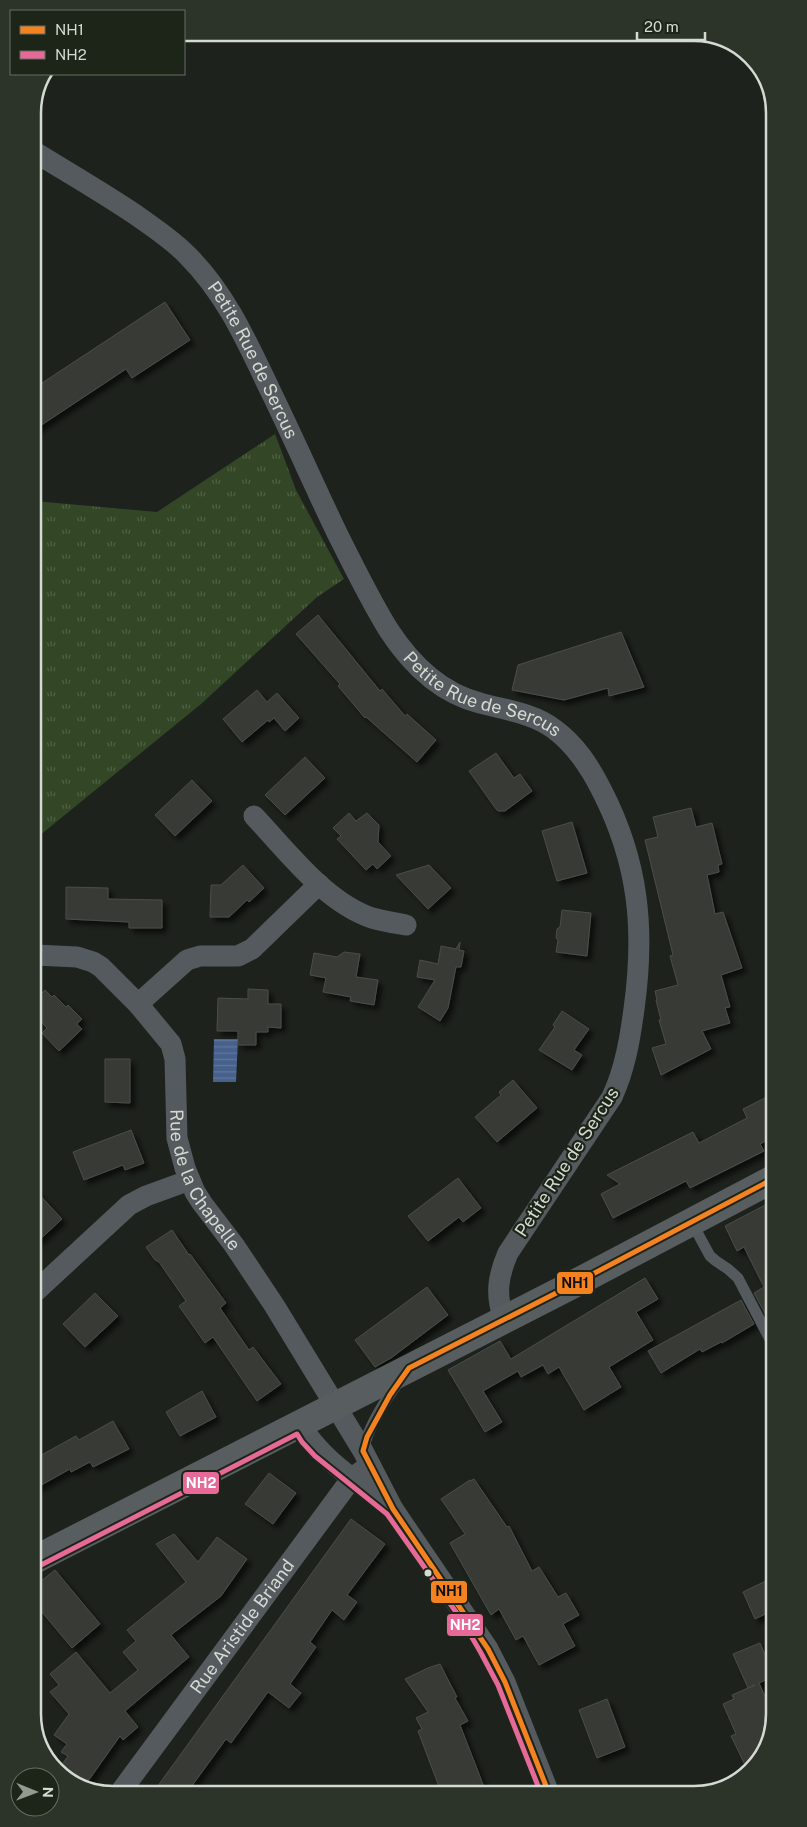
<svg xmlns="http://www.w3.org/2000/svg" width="807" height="1827" font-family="'Public Sans',sans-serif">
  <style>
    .grass { fill: url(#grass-tufts) }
    .water { fill: url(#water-rules) }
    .building { fill: #383b36; stroke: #4a4d48; filter: url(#shadow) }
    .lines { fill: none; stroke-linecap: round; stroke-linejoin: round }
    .lane { stroke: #555a5e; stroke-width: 11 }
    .street { stroke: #555a5e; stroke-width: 21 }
    .secondary { stroke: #585d60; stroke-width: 28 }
    .bus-1-casing { stroke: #1d2519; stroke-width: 9 }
    .bus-2-casing { stroke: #1d2519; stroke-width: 9 }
    .bus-1 { stroke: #f58220; stroke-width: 5 }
    .bus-2 { stroke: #e66998; stroke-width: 5 }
    .bus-dot { fill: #d4dad2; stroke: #1d2519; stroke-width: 2 }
    .labels { text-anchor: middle; stroke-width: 4.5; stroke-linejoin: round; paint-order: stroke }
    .street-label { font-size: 18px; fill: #d4dad2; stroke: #1d2519 }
    .rim { fill: none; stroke: #d4dad2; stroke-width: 2.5 }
    .line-badge { stroke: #1d2519; stroke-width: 2 }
    .badge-label { font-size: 14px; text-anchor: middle; font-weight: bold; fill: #fff }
    .pale-badge-label { font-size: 14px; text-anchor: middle; font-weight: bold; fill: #111 }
  </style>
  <defs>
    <pattern id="grass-tufts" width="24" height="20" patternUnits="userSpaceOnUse" patternTransform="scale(1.25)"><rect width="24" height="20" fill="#334726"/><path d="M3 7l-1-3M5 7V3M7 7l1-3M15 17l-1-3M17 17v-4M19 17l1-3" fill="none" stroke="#506145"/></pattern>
    <pattern id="water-rules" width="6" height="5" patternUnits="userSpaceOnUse" patternTransform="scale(1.25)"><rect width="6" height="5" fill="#47618d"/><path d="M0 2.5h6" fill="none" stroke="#61779c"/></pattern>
    <filter id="shadow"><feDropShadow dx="4.5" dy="4.5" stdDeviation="2.5" flood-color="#0009"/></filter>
  </defs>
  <rect width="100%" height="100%" fill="#1e221c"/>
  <polygon class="grass" points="275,434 296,490 344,579 317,597 201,704 39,836 35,836 34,501 157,512"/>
  <polygon class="water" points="214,1039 238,1039 236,1082 213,1082"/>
  <g class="building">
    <polygon points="165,302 190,340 132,378 126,369 34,430 33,389"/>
    <polygon points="318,615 380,691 382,689 405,716 407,714 436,740 417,762 366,717 365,718 338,686 340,684 296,634"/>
    <polygon points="621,632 644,687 609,696 608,688 564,700 512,690 518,665"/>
    <polygon points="257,690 267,702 277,693 299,718 285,731 274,718 269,722 268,720 242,742 223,719"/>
    <polygon points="496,753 514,778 520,774 532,791 505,811 498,811 496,809 469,771"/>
    <polygon points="305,757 325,778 285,815 265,795"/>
    <polygon points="192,780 212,801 175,836 155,815"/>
    <polygon points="691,808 696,827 712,823 722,864 718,865 719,872 707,875 711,894 715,914 723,912 742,968 721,975 730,1007 725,1008 730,1023 702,1031 711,1049 661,1075 652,1048 666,1044 659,1020 661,1020 656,1000 657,1000 655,991 678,985 670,956 673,955 645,840 658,837 653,817"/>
    <polygon points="349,813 356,821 367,813 379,825 378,842 391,856 377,869 373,864 366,870 337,839 341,836 333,828"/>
    <polygon points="572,822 587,873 557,881 542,831"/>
    <polygon points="243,865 264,888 249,902 247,900 229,917 210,917 211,885 221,885"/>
    <polygon points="429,865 451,888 428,909 396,875"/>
    <polygon points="66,887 108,888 108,899 162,900 162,928 129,928 129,922 66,919"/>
    <polygon points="562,910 591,913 587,956 556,952 558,940 556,938 557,929 560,927"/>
    <polygon points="460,942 459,950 464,951 461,967 456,967 448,1008 440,1021 418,1007 435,980 417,977 420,960 438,964 441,946 456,949"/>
    <polygon points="344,952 360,954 356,977 378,980 374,1005 350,1001 351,997 323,992 326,978 310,975 314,953 337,957"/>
    <polygon points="248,989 268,990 268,1004 281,1004 281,1028 268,1027 268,1032 256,1032 256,1045 238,1045 238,1031 217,1031 218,998 248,999"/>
    <polygon points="45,990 52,997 54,995 66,1007 68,1005 82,1019 77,1024 82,1029 59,1051 42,1033 47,1028 35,1015 35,1000"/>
    <polygon points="562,1011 589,1029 574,1050 582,1055 572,1070 539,1050 555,1027 553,1025"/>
    <polygon points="105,1059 130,1059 130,1103 105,1102"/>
    <polygon points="513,1080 537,1108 497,1142 475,1117 501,1095 499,1092"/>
    <polygon points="773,1094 773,1137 760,1144 764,1151 690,1188 686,1181 613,1218 601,1194 620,1184 607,1175 693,1132 699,1143 747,1118 743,1109"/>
    <polygon points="131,1130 144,1163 125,1170 123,1165 84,1180 73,1152"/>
    <polygon points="458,1178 481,1208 463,1222 459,1217 428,1241 408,1216"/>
    <polygon points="35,1190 62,1219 36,1243 36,1221"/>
    <polygon points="773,1201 773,1313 767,1317 754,1293 764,1287 744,1247 737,1251 725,1226"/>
    <polygon points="172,1230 189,1255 190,1254 226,1303 220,1308 249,1350 253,1347 281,1384 257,1401 213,1337 205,1343 179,1306 186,1301 159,1262 155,1260 146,1247"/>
    <polygon points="645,1278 658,1299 636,1312 653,1340 609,1367 621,1387 584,1410 559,1367 548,1374 543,1365 521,1377 518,1371 483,1391 502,1422 485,1432 448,1370 500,1341 511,1359"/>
    <polygon points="427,1287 448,1315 391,1358 375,1367 355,1340"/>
    <polygon points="95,1293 118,1316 85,1347 63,1324"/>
    <polygon points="741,1300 754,1324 722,1343 721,1342 702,1352 700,1349 661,1373 648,1351"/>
    <polygon points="202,1391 216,1417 180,1436 166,1412"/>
    <polygon points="113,1421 129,1449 93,1467 90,1462 71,1472 70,1469 36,1488 36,1458 76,1436 79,1440"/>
    <polygon points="269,1473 296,1493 273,1524 245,1504"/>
    <polygon points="474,1479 507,1527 509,1526 532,1571 539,1567 558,1597 566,1593 579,1615 563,1624 575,1646 539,1665 523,1636 516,1640 499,1609 491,1615 450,1543 465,1534 441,1499 470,1480 470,1481"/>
    <polygon points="351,1519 385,1544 347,1595 357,1602 344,1620 332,1610 310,1642 316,1647 290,1684 301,1693 289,1708 268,1692 231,1743 226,1739 186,1794 152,1794"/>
    <polygon points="174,1534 198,1562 217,1537 247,1559 221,1596 171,1635 189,1657 125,1711 138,1727 123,1740 120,1736 86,1784 61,1766 68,1756 61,1752 67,1744 54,1735 69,1714 50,1692 59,1685 50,1674 76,1652 110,1693 138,1670 123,1652 136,1641 127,1630 186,1582 156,1544"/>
    <polygon points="55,1570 100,1624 72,1648 37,1606 36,1585"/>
    <polygon points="774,1577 774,1610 755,1619 743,1592"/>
    <polygon points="760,1643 774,1676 759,1683 774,1716 761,1759 747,1769 731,1736 736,1734 723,1704 734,1699 732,1695 755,1685 748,1688 733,1654"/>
    <polygon points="440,1664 457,1697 455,1698 468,1721 460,1725 486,1792 441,1792 418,1731 422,1729 416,1718 428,1712 405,1679 428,1668"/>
    <polygon points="607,1699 625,1747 597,1758 579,1710"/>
  </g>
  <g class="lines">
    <g class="lane">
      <polyline points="691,1221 710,1256 716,1261 728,1269 738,1278 773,1345"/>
      <path d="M363 1451C367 1429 386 1399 400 1380"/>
    </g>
    <g class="street">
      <path id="s1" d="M33 151C67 172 102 192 136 215 154 228 173 240 188 256 226 294 247 342 270 390 293 437 314 485 337 533 353 565 369 598 388 629 410 663 440 693 480 703 505 710 533 713 554 729 576 745 590 767 602 791 639 863 645 930 634 1009 630 1039 625 1069 612 1097L508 1253C498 1276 495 1295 504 1319"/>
      <path d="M254 816C287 851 325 902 372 918 383 921 395 923 406 925"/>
      <path id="s2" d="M35 955 77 957 93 962 101 967 138 1004 171 1044 175 1059 177 1138 185 1168 195 1192 202 1203 234 1245 274 1305 363 1451 393 1509 488 1649 505 1682 548 1791"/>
      <polyline points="138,1004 187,960 200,956 238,956 252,949 319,884"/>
      <polyline points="36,1291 129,1205 146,1196 190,1180"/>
      <path d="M300 1424C320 1459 358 1482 389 1506"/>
      <path id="s3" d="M119 1794 352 1478 370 1465"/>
    </g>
    <polyline class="secondary" points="36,1559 570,1286 773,1179"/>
    <defs>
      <polyline id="bus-1" points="548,1791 505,1682 488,1649 393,1509 363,1451 367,1437 390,1395 409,1368 570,1286 773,1179"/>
      <polyline id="bus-2" points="39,1566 297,1434 302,1442 315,1456 387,1514 463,1622 481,1653 498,1685 540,1791"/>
    </defs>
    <use href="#bus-1" class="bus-1-casing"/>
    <use href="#bus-2" class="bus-2-casing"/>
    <use href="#bus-1" class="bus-1"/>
    <use href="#bus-2" class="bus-2"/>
  </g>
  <circle class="bus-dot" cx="428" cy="1573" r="4.5"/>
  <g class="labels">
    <g class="street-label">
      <text dy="6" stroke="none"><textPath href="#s1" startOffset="311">Petite Rue de Sercus</textPath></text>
      <text dy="6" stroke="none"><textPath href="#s1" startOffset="731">Petite Rue de Sercus</textPath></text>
      <text transform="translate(567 1162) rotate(-57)" y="6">Petite Rue de Sercus</text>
      <text dy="6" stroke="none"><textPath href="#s2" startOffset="316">Rue de la Chapelle</textPath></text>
      <text dy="6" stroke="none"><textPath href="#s3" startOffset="208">Rue Aristide Briand</textPath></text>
    </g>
  </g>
  <path d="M0 0H807V1827H0ZM113 41H694A72 72 0 0 1 766 113V1714A72 72 0 0 1 694 1786H113A72 72 0 0 1 41 1714V113A72 72 0 0 1 113 41Z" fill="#2c3328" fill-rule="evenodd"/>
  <path class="rim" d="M113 41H694A72 72 0 0 1 766 113V1714A72 72 0 0 1 694 1786H113A72 72 0 0 1 41 1714V113A72 72 0 0 1 113 41Z"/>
  <g class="line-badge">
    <rect x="556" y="1271" width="38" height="24" rx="5" fill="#f58220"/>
    <rect x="182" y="1471" width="38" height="24" rx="5" fill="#e66998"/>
    <rect x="430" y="1580" width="38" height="24" rx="5" fill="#f58220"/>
    <rect x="446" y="1613" width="38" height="24" rx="5" fill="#e66998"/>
  </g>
  <g class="badge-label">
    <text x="201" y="1488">NH2</text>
    <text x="465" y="1630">NH2</text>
  </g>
  <g class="pale-badge-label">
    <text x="575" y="1288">NH1</text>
    <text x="449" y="1596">NH1</text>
  </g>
  <rect x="10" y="10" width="175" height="65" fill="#1d2519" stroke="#666d63"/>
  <rect x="20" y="26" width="25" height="8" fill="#f58220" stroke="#666d63"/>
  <text x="55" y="35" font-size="15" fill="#d4dad2">NH1</text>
  <rect x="20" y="51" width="25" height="8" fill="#e66998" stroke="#666d63"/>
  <text x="55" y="60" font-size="15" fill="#d4dad2">NH2</text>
  <g transform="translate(35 1792) rotate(91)"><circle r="24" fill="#1d2519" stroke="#666d63"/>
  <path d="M0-4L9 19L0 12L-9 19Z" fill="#949a92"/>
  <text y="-8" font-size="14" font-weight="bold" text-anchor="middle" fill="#d4dad2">N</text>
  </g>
  <path d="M637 32v8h68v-8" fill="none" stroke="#d4dad2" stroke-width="2.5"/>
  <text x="644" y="32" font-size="15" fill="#d4dad2" stroke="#1d2519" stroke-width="4" paint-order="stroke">20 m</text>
</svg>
